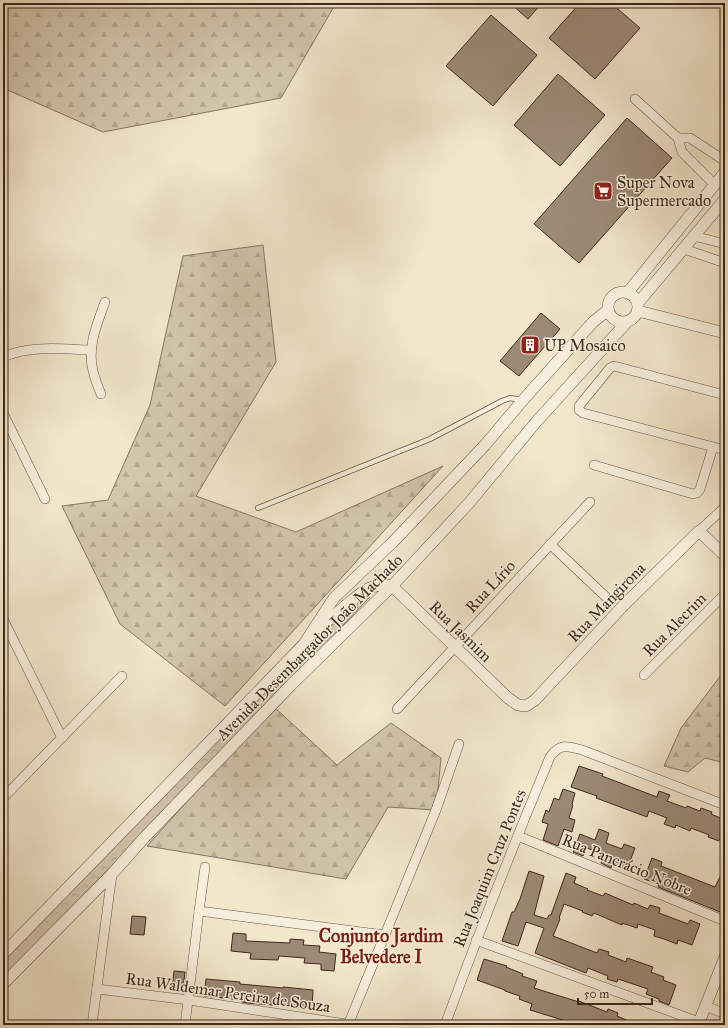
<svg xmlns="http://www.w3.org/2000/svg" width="728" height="1028" font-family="'IM FELL Great Primer',serif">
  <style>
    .forest { fill: url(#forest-firs); stroke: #887664 }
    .park { fill: url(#park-crowns); stroke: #887664 }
    .building { fill: #9c8a77; stroke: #3e271c }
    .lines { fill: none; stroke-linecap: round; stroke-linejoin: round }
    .service-casing { stroke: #6b5748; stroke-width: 6 }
    .minor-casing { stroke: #6b5748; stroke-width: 10 }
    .tertiary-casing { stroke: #6b5748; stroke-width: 12 }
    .service { stroke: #f7efdd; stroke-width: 4.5 }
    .minor { stroke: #f7efdd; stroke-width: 9 }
    .tertiary { stroke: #f7efdd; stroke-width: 11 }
    .labels { text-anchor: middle; stroke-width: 3; stroke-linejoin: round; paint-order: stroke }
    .poi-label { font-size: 16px; fill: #3e271c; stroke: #f7efdd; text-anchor: start }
    .street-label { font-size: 16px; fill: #3e271c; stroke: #f7efdd }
    .quarter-label { font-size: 18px; font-weight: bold; fill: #7a1f14; stroke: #f7efdd }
  </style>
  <defs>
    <pattern id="forest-firs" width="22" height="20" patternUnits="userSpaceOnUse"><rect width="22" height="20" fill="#d3c6ad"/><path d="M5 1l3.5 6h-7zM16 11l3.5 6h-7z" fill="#b6aa94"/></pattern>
    <pattern id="park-crowns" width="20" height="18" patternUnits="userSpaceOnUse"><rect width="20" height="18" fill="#d3c6ad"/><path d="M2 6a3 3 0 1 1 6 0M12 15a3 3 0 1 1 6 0" fill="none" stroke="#b6aa94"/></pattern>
  </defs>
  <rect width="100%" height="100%" fill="#f2e6cb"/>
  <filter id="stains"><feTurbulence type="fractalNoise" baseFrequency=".005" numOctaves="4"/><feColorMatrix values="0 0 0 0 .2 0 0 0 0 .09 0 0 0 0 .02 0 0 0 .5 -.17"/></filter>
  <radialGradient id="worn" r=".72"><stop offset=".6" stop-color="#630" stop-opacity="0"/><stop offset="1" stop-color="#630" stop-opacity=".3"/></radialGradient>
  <g class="forest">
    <polygon points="3,3 336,3 281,98 103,132 3,88"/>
    <polygon points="263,245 276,362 196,496 296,532 443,466 225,706 120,624 62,506 108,500 150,405 183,256"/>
    <polygon points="725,670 725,763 705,758 688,772 664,766 681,728"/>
    <polygon points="273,706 337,765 391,723 441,758 436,810 388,807 346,879 147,846"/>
  </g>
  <polygon class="park" points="370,597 3,979 3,957 355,601"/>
  <g class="building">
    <polygon points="510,3 542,3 528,19"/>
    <polygon points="580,3 611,3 640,28 595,79 549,38"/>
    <polygon points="491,15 537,55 493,106 446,66"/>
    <polygon points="558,74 605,115 560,166 514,125"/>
    <polygon points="627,118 672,158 579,263 534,224"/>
    <polygon points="541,313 560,329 519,376 500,361"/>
    <polygon points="579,766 603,774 602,776 657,797 659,791 670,795 667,801 686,808 687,806 700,811 701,808 712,812 711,814 725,820 725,825 719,841 708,837 709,835 691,828 690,831 676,825 675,828 664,824 667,818 649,811 647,817 596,798 597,796 571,787"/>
    <polygon points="563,789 575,793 572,804 573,805 569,818 575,820 572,832 564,829 558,846 543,840 548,824 542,822 546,810 549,812 554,798 559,800"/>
    <polygon points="599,829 609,833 606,843 622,849 624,844 635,848 627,869 612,864 611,868 601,863 604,855 587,848 583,856 573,852 580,834 595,840"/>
    <polygon points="652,858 662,862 661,866 715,887 725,867 725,914 658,887 659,884 644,879"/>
    <polygon points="529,871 544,876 534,915 547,919 549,915 551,915 566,873 576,877 574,883 588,889 587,890 603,896 605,893 633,905 634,903 648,909 650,905 660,908 659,913 688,924 690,920 700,924 692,945 678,940 677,944 664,939 654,936 655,930 638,924 637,928 622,923 622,925 594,913 592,916 582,912 583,911 564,904 559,918 560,919 553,936 597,953 599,949 609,952 608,955 626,962 627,958 653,967 651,972 664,977 663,980 676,985 669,1005 659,1001 659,999 646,994 648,989 618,979 617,982 607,979 608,976 588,968 586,973 535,953 544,928 526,922 518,946 502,941 512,912 514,912 520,899"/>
    <polygon points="132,916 146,917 144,935 130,934"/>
    <polygon points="233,933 246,934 246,941 290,943 290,939 304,940 303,945 320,946 319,952 336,954 334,971 321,970 321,964 304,963 305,958 279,956 278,960 250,959 251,953 231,951"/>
    <polygon points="484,959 507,966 506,967 523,974 522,976 537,981 534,988 579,1002 579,1001 607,1012 608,1009 618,1013 617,1016 638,1025 579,1025 530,1010 532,1004 519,999 520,996 505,991 505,990 477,980"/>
    <polygon points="174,971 185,972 183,990 172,989"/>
    <polygon points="206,979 240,982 240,984 283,988 283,987 313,990 312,1008 273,1004 273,1005 246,1003 242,1002 242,1000 204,996"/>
  </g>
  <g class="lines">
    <defs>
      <polyline id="service" points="258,508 430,439 502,401 510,398 523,400"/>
      <g id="minor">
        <polyline points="635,99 678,138 682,152 715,185"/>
        <polyline points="678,138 690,138 725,161"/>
        <polyline points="694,236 725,244"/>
        <polyline points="684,249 725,263"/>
        <path d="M3 357C30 345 62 349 91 350"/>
        <path d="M101 394C98 387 95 379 93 371 87 347 97 324 105 302"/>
        <polyline points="725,395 614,366 610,368 579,406 579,410 583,413 725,450"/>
        <polyline points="3,413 45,499"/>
        <polyline points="594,465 693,494 697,493 700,489 713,447"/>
        <polyline points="699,531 725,507"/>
        <polyline points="550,544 606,597"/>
        <polyline points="3,619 62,738"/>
        <polyline points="644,675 725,594"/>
        <polyline points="397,709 590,502"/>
        <polyline points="3,798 122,676"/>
        <polyline points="518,836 725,921"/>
        <polyline points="199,911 384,935"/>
        <polyline points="476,940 699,1022"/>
        <polyline points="97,989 189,1000 353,1025"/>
        <polyline points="706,1006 725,1014"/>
        <polyline points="92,1025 112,874"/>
        <polyline points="185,1025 199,911 205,867"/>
        <polyline points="348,1025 436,810 459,744"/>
        <path d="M445 1025C478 935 513 846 550 757 560 743 568 746 582 750L725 805"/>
      </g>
      <g id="tertiary">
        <circle cx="623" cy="307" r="15"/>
        <polyline points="628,292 725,172"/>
        <polyline points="638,303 725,199"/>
        <polyline points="638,311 725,333"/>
        <path d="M318 628C327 621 337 614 345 606 359 595 373 580 392 586L508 698 518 705 526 706 535 700 624 605 699 531 725 556"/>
        <polyline points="3,954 224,727 304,644 334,598 394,541 485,445 523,400 593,322 608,310"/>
        <polyline points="3,984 112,874 144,838 290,686 392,586 469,503 537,421 627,322"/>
        <polyline points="698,1025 725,957"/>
      </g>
    </defs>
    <use href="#service" class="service-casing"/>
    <use href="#minor" class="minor-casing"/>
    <use href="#tertiary" class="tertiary-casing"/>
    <use href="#service" class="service"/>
    <use href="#minor" class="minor"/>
    <use href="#tertiary" class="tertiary"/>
  </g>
  <defs>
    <symbol id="supermarket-square" viewBox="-11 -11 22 22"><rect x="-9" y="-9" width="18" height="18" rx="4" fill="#8f2418" stroke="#f7efdd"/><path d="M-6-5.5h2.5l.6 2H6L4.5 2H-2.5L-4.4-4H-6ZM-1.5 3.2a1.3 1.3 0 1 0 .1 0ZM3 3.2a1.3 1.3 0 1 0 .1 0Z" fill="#fff"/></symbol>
    <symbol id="building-square" viewBox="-11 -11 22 22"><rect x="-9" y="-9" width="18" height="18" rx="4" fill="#8f2418" stroke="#f7efdd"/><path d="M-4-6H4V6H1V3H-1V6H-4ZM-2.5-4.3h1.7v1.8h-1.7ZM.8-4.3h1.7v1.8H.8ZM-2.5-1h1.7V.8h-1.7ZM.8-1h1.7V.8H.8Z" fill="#fff"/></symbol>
  </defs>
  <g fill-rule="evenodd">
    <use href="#supermarket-square" x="592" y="180" width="22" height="22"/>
    <use href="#building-square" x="519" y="334" width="22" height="22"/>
  </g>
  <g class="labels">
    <g class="poi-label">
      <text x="617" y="188">Super Nova<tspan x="617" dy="18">Supermercado</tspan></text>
      <text x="544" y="351">UP Mosaico</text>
    </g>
    <g class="street-label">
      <text transform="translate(490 586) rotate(-47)" y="6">Rua Lírio</text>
      <text transform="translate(606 602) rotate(-46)" y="6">Rua Mangirona</text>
      <text transform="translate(674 624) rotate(-45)" y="6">Rua Alecrim</text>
      <text transform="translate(461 631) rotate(44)" y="6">Rua Jasmim</text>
      <text transform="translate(309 647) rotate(-45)" y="6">Avenida Desembargador João Machado</text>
      <text transform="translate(627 864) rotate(22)" y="6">Rua Pancrácio Nobre</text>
      <text transform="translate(489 868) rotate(-68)" y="6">Rua Joaquim Cruz Pontes</text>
      <text transform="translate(228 992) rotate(8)" y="6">Rua Waldemar Pereira de Souza</text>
    </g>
    <g class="quarter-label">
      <text x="381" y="942">Conjunto Jardim<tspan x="381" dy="21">Belvedere I</tspan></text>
    </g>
  </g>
  <rect width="728" height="1028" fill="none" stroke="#f2e6cb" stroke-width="16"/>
  <rect x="4" y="4" width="720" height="1020" fill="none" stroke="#3e271c" stroke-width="2"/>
  <rect x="8" y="8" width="712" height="1012" fill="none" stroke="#3e271c"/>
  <path d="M578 998v6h74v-6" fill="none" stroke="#3e271c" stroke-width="2"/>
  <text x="584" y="998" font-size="12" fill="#3e271c" stroke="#f7efdd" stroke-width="3" paint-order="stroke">50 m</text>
  <rect width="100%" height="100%" filter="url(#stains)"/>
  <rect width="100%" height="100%" fill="url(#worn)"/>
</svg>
